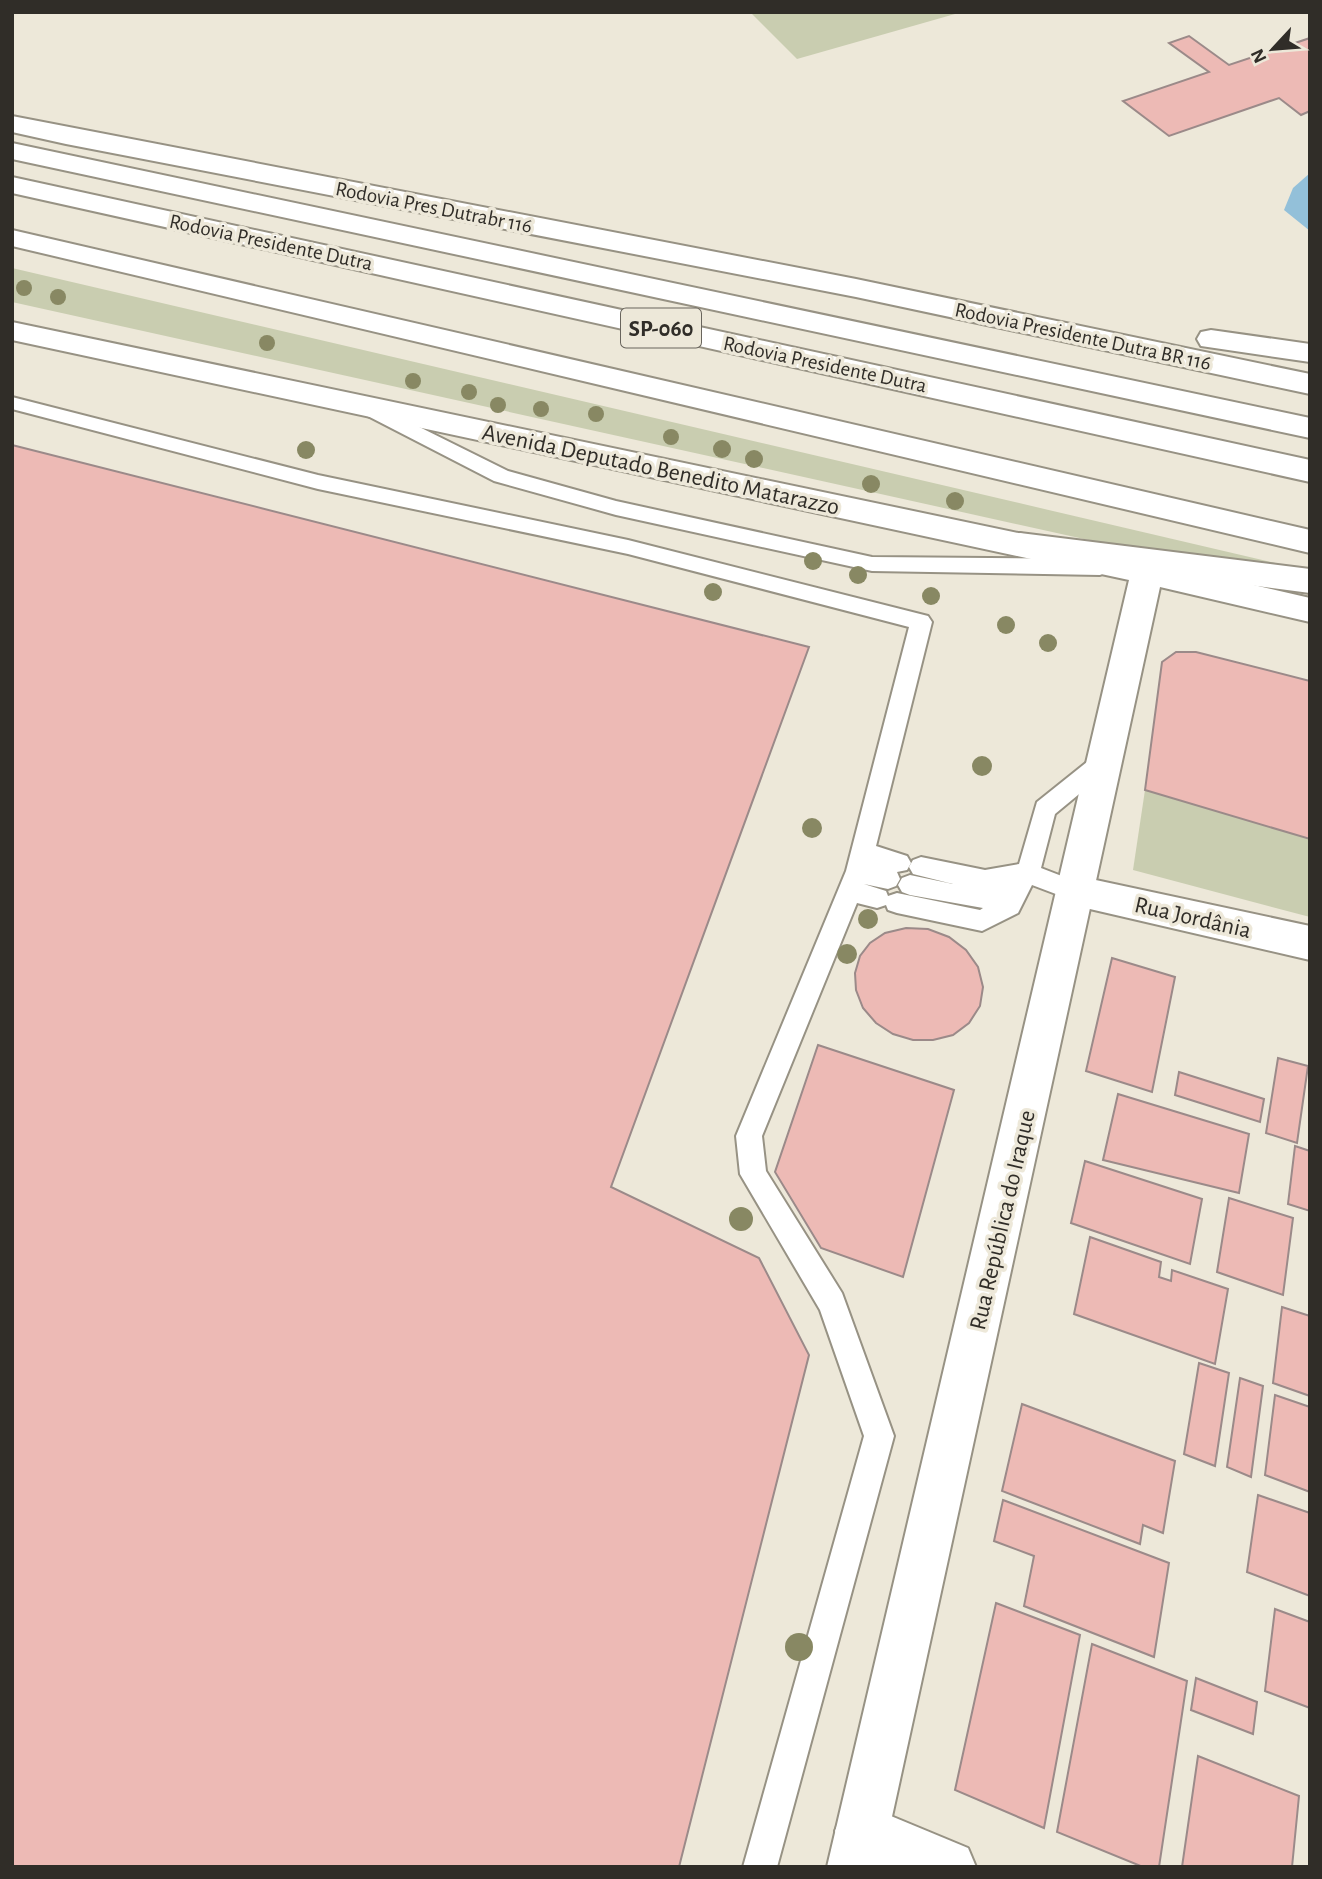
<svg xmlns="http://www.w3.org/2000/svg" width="1322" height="1879" font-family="'Alegreya Sans',sans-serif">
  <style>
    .green { fill: #c9cdb0 }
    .water { fill: #93c0d9 }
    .building { fill: #edbab5; stroke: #9b8a89; stroke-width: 2 }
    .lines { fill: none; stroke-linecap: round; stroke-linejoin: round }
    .lane-casing { stroke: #979284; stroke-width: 4 }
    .street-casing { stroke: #979284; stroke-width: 4 }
    .secondary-casing { stroke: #979284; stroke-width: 4 }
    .primary-casing { stroke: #979284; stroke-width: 4 }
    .highway-casing { stroke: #979284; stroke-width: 4 }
    .lane { fill: #fff; fill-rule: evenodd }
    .street { fill: #fff; fill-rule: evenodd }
    .secondary { fill: #fff; fill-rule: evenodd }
    .primary { fill: #fff; fill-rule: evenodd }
    .highway { fill: #fff; fill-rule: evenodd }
    .tree { fill: #888863 }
    .labels { text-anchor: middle; stroke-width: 7; stroke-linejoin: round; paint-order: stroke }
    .far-street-label { font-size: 21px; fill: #302d28; stroke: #ede8d9 }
    .shield { fill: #ede8d9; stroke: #69655d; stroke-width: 2 }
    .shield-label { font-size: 23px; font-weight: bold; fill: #302d28 }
    .street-label { font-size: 24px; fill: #302d28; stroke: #ede8d9 }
  </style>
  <rect width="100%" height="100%" fill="#ede8d9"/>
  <g class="green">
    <polygon points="750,12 962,12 797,59"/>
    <polygon points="12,268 1310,571 1265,579 12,302"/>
    <polygon points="1145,790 1310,839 1310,917 1133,870"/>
  </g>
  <polygon class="water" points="1310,173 1310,231 1284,210 1293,188"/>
  <g class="building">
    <polygon points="1189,36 1229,65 1310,38 1310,111 1301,115 1279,98 1169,136 1123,101 1209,72 1169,43"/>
    <polygon points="12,445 809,647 611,1187 759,1258 809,1355 679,1867 12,1867"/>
    <polygon points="1176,652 1196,652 1310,681 1310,839 1145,790 1162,662"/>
    <polygon points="906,928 928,929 949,937 966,950 978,967 983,987 980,1006 969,1023 953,1035 933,1040 913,1040 893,1034 876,1023 863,1008 856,990 855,973 860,956 870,943 885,933"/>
    <polygon points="1112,958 1175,977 1152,1092 1086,1071"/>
    <polygon points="818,1045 954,1090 903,1277 821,1248 775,1172"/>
    <polygon points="1278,1058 1308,1066 1297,1143 1266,1133"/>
    <polygon points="1179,1072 1264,1099 1260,1122 1175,1095"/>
    <polygon points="1118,1094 1249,1134 1239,1193 1103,1160"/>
    <polygon points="1295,1146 1310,1151 1310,1211 1288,1204"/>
    <polygon points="1085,1161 1202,1199 1190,1264 1071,1223"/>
    <polygon points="1229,1198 1293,1218 1283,1295 1217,1272"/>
    <polygon points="1090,1237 1161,1262 1159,1277 1171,1281 1172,1270 1228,1289 1215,1364 1074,1314"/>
    <polygon points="1282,1307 1310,1316 1310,1396 1273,1383"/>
    <polygon points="1199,1363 1229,1373 1215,1466 1184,1454"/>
    <polygon points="1240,1378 1263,1386 1251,1477 1227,1467"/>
    <polygon points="1275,1395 1310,1407 1310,1492 1265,1475"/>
    <polygon points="1022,1404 1175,1461 1163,1533 1143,1525 1140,1544 1002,1491"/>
    <polygon points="1258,1495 1310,1513 1310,1596 1247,1572"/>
    <polygon points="1003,1500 1169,1563 1154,1657 1024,1606 1034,1556 994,1541"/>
    <polygon points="996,1603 1080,1635 1044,1828 955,1790"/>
    <polygon points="1275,1609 1310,1622 1310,1708 1265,1691"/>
    <polygon points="1092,1644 1187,1681 1159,1867 1143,1867 1057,1832"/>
    <polygon points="1196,1678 1257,1702 1253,1734 1191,1710"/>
    <polygon points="1198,1756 1299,1796 1292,1867 1182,1867"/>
  </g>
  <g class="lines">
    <defs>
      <g id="lane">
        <polygon points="12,397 318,475 628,540 928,616 932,622 876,846 907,856 911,863 907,870 897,872 900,879 896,886 888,889 864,884 886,891 888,896 897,893 980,910 983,908 910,895 902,892 898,885 902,878 910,875 953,884 913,874 909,867 913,860 921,857 985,870 1019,864 1037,802 1097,754 1105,751 1113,754 1116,760 1113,766 1055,814 1041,868 1085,885 1089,892 1085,899 1077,902 1032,885 1018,913 982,931 897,913 888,910 886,905 877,908 857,903 762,1136 766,1171 842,1293 894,1436 777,1867 743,1867 864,1436 820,1310 740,1174 736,1136 846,871 909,627 628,554 318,489 12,409"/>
        <polygon points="369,402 508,471 616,501 872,557 1100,559 1107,562 1110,567 1107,572 1100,575 872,571 616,515 494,481 362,413 360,408 362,403"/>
      </g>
      <g id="street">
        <polygon points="1077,876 1310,926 1310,960 1064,903 1058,892 1064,881"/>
        <polygon points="862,1804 968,1848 976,1867 884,1867 843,1850 835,1831 843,1812"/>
      </g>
      <polygon id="secondary" points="12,322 1147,560 1310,598 1310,622 1160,587 881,1867 827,1867 1129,580 12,340"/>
      <g id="primary">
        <polygon points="12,116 856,279 1310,374 1310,394 856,297 66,144 12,132"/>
        <polygon points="12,230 1310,530 1310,553 12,246"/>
        <polygon points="1211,330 1310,344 1310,362 1201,346 1197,339 1201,332"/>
        <polygon points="1020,533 1310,569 1310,593 1009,553 1004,545 1009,537"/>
      </g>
      <g id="highway">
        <polygon points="12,143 1310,418 1310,438 12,159"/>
        <polygon points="12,177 1310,460 1310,482 12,193"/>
      </g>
    </defs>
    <use href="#lane" class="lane-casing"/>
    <use href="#street" class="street-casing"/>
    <use href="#secondary" class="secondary-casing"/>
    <use href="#primary" class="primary-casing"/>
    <use href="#highway" class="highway-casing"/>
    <use href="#lane" class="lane"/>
    <use href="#street" class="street"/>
    <use href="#secondary" class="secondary"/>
    <use href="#primary" class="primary"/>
    <use href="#highway" class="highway"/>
  </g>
  <g class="tree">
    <circle cx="24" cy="288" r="8"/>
    <circle cx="58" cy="297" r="8"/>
    <circle cx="267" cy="343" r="8"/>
    <circle cx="413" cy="381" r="8"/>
    <circle cx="469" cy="392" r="8"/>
    <circle cx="498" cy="405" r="8"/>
    <circle cx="541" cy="409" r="8"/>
    <circle cx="596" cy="414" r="8"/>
    <circle cx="671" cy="437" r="8"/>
    <circle cx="722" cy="449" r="9"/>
    <circle cx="306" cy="450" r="9"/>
    <circle cx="754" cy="459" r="9"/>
    <circle cx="871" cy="484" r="9"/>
    <circle cx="955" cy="501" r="9"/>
    <circle cx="813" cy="561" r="9"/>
    <circle cx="858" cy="575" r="9"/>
    <circle cx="713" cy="592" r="9"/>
    <circle cx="931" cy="596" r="9"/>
    <circle cx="1006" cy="625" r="9"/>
    <circle cx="1048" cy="643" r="9"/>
    <circle cx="982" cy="766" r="10"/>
    <circle cx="812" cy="828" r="10"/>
    <circle cx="868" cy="919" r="10"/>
    <circle cx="847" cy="954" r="10"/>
    <circle cx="741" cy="1219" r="12"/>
    <circle cx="799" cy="1647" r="14"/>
  </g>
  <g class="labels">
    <g class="far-street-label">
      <text transform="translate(434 207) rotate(11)" y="7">Rodovia Pres Dutrabr 116</text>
      <text transform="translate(271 242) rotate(12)" y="7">Rodovia Presidente Dutra</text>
      <text transform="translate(1083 336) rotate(12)" y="7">Rodovia Presidente Dutra BR 116</text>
      <text transform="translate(825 364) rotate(12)" y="7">Rodovia Presidente Dutra</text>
    </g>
    <rect class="shield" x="621" y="308.5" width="80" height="39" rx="5"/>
    <g class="shield-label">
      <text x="661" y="336">SP-060</text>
    </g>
    <g class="street-label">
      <text transform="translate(661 469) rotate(12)" y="8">Avenida Deputado Benedito Matarazzo</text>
      <text transform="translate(1193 917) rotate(13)" y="8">Rua Jordânia</text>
      <text transform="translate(1002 1220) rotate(-77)" y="8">Rua República do Iraque</text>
    </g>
  </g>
  <rect width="1322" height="1879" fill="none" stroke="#302d28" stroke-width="28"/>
  <g transform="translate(1273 49) rotate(244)" stroke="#ede8d9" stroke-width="5" paint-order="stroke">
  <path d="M0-5L12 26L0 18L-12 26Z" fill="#302d28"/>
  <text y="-10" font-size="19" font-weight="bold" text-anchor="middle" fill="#302d28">N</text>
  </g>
</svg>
